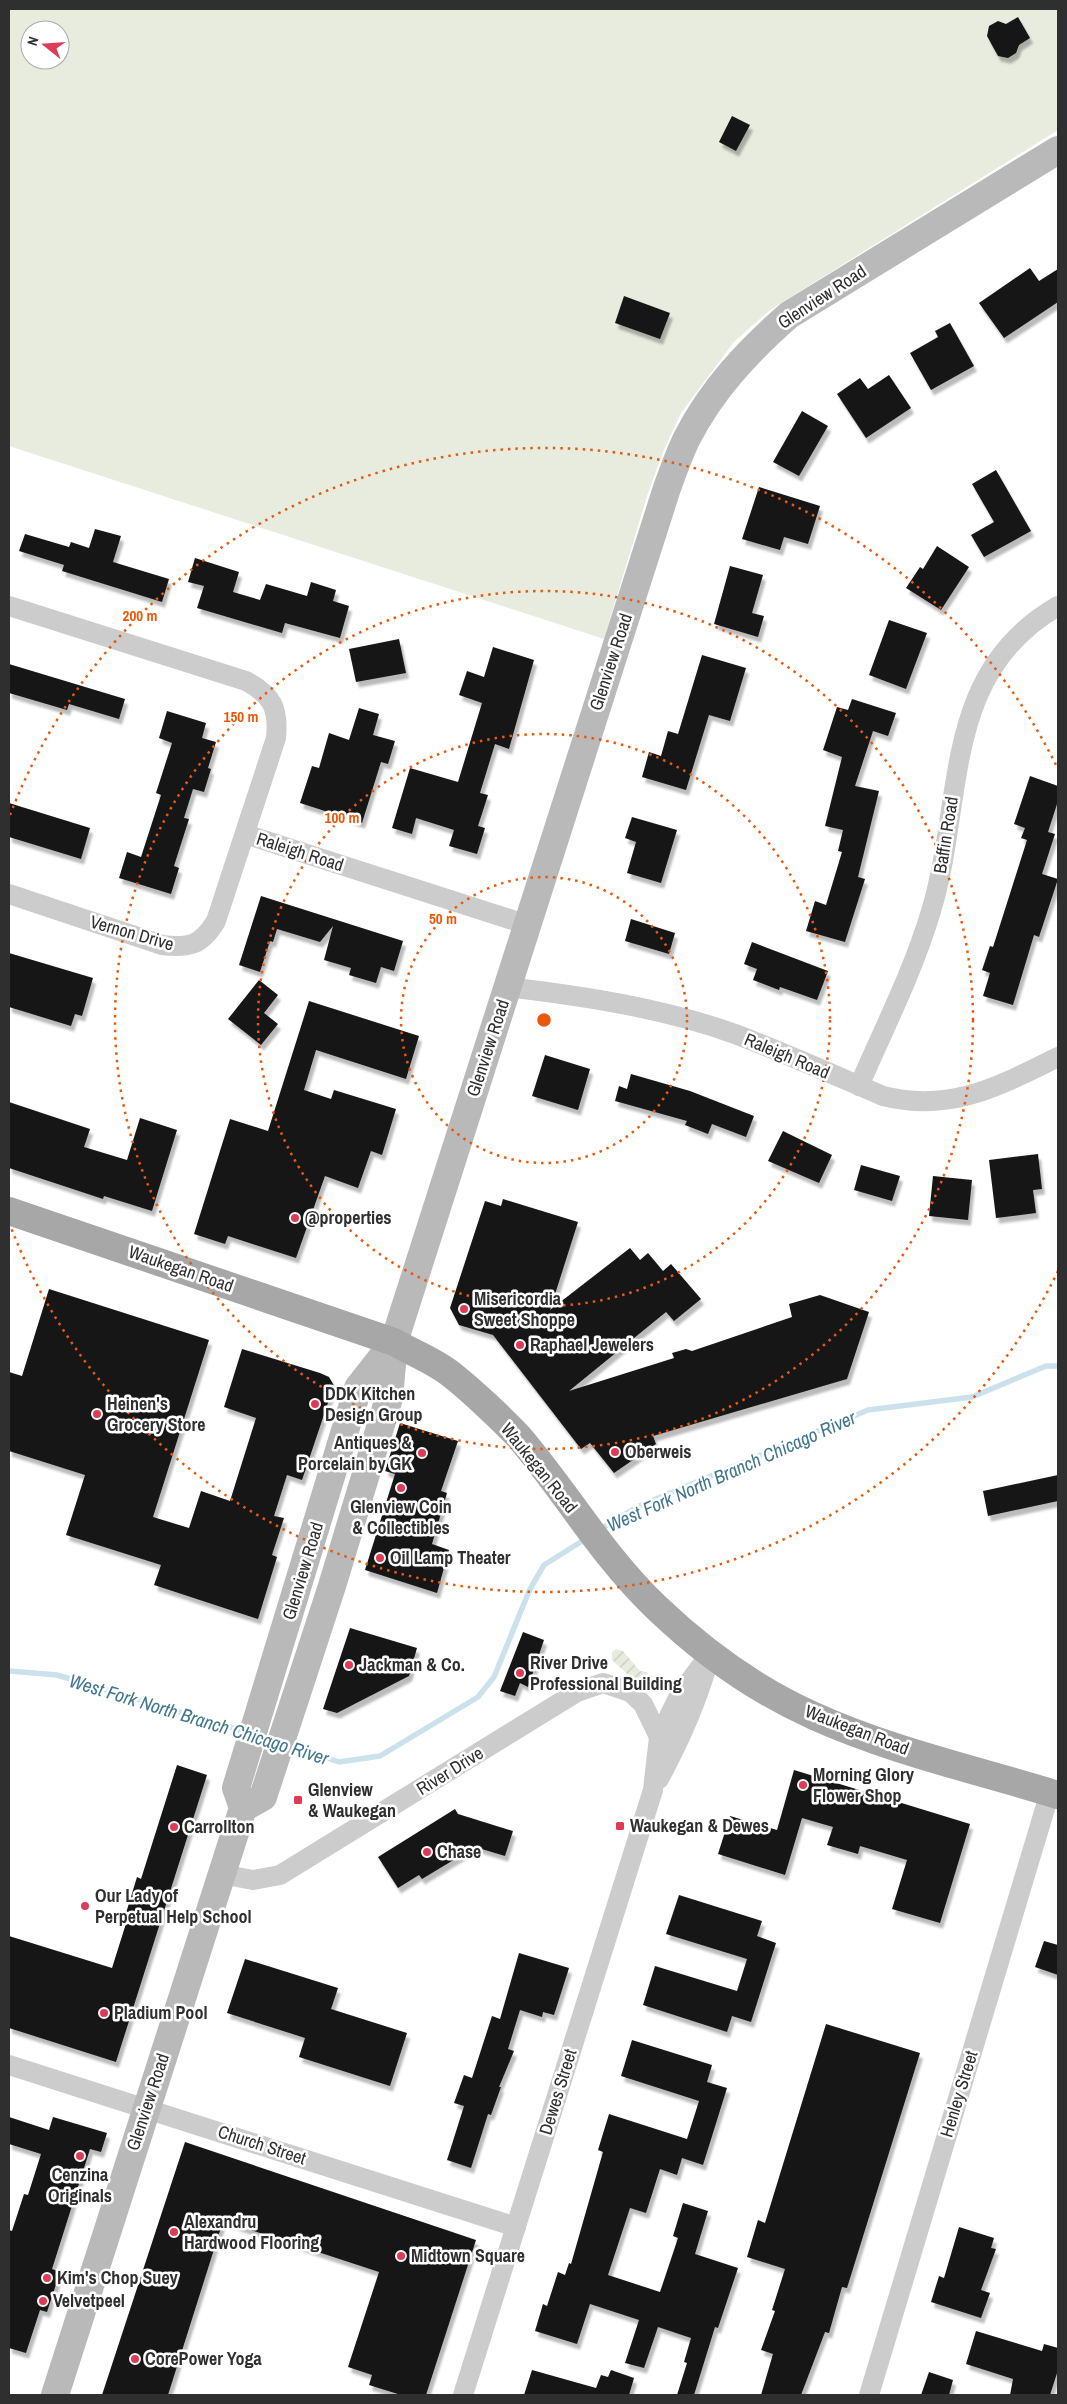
<svg xmlns="http://www.w3.org/2000/svg" width="1067" height="2404" font-family="'Archivo Narrow',sans-serif">
  <style>
    .grass { fill: #e7ecde; fill-rule: evenodd }
    .garden { fill: url(#garden-furrows) }
    .lines { fill: none; stroke-linecap: round; stroke-linejoin: round }
    .stream { stroke: #cbe1eb; stroke-width: 5.5 }
    .building { fill: #161616; filter: url(#shadow) }
    .minor { stroke: #ccc; stroke-width: 20 }
    .secondary { stroke: #b9b9b9; stroke-width: 28 }
    .primary { stroke: #a7a7a7; stroke-width: 28 }
    .ring { fill: none; stroke: #e8590c; stroke-width: 2.5; stroke-dasharray: 2.5 5 }
    .poi-dot { fill: #dd3b56; stroke: #fff; stroke-width: 2 }
    .labels { text-anchor: middle; stroke-width: 5; stroke-linejoin: round; paint-order: stroke }
    .street-label { font-size: 18px; fill: #2f2f2f; stroke: #fff }
    .poi-label { font-size: 18px; font-weight: bold; fill: #2f2f2f; stroke: #fff; text-anchor: start }
    .water-label { font-size: 19px; font-style: italic; fill: #41778e; stroke: #fff }
    .centre { fill: #e8590c; stroke: #fff; stroke-width: 2.5 }
    .ring-label { font-size: 15px; text-anchor: middle; font-weight: bold; fill: #e8590c; stroke: #fff; stroke-width: 5; stroke-linejoin: round; paint-order: stroke }
  </style>
  <defs>
    <pattern id="garden-furrows" width="10" height="10" patternUnits="userSpaceOnUse" patternTransform="scale(1.25)"><rect width="10" height="10" fill="#e7ecde"/><path d="M-1 1l2-2M0 10L10 0M9 11l2-2" fill="none" stroke="#c6cbbf"/></pattern>
    <filter id="shadow"><feDropShadow dx="3" dy="5.5" stdDeviation="1" flood-color="#0004"/></filter>
  </defs>
  <rect width="100%" height="100%" fill="#fff"/>
  <path class="grass" d="M9 9H1058V130L770 310 734 342 681 413 663 452 647 496 604 639 9 446ZM30 30H60V60H30Z"/>
  <polygon class="garden" points="616,1649 623,1651 640,1671 647,1672 651,1678 648,1687 642,1688 612,1660 612,1652"/>
  <g class="lines">
    <g class="stream">
      <polyline points="599,1530 637,1507 868,1410 972,1397 1046,1366 1058,1366"/>
      <polyline points="9,1671 57,1675 246,1732"/>
      <polyline points="288,1745 339,1762 380,1756 478,1697 494,1677 530,1589 544,1565 587,1538"/>
    </g>
  </g>
  <g class="building">
    <polygon points="1018,17 1030,38 1019,45 1016,53 1008,58 998,56 987,36 989,26 998,21 1006,24"/>
    <polygon points="732,116 750,125 736,151 719,142"/>
    <polygon points="1030,268 1039,281 1058,269 1058,302 1004,338 979,303"/>
    <polygon points="624,296 670,313 660,339 615,323"/>
    <polygon points="950,323 974,366 931,390 910,353 938,337 935,331"/>
    <polygon points="889,375 911,408 866,438 837,394 860,378 868,389"/>
    <polygon points="802,411 828,426 799,476 773,462"/>
    <polygon points="996,470 1031,531 984,557 971,535 994,522 972,484"/>
    <polygon points="759,487 820,506 808,544 784,537 780,550 742,539"/>
    <polygon points="95,529 121,536 113,562 169,579 162,602 62,571 64,565 19,551 25,534 69,547 71,542 89,548"/>
    <polygon points="937,546 969,567 941,610 906,588 920,567 923,569"/>
    <polygon points="195,558 239,572 233,592 260,600 266,584 307,596 311,582 336,590 333,601 349,606 340,638 285,623 282,633 197,608 204,586 188,582"/>
    <polygon points="730,566 763,575 752,613 764,616 758,637 714,624"/>
    <polygon points="889,620 927,633 906,689 869,675"/>
    <polygon points="399,639 406,673 356,682 349,649"/>
    <polygon points="493,647 534,660 509,749 495,744 480,793 488,795 478,826 485,828 477,854 449,846 454,830 416,818 412,834 392,828 410,768 458,782 482,703 459,695 467,671 484,677"/>
    <polygon points="702,655 746,668 730,721 709,715 686,790 642,777 649,752 661,756 668,731 678,734"/>
    <polygon points="9,664 125,699 119,719 69,704 67,710 9,693"/>
    <polygon points="852,699 896,713 888,736 873,731 855,786 879,791 858,877 865,879 845,942 806,931 815,901 826,905 842,852 838,851 843,830 825,826 842,757 823,750 837,707 848,710"/>
    <polygon points="359,708 379,714 373,735 395,741 388,764 381,762 362,823 300,803 312,766 319,768 329,733 349,740"/>
    <polygon points="167,711 206,723 202,738 216,742 208,768 211,769 204,792 193,789 184,818 189,819 174,866 179,868 171,894 119,878 127,852 141,857 161,795 156,793 172,743 159,738"/>
    <polygon points="1030,776 1058,786 1058,801 1048,832 1055,834 1042,874 1058,879 1039,937 1034,935 1013,1005 983,996 990,973 982,970 990,946 993,947 1027,840 1021,838 1025,828 1014,824"/>
    <polygon points="9,803 90,828 81,859 9,837"/>
    <polygon points="632,817 677,830 661,883 627,873 636,842 625,838"/>
    <polygon points="261,896 403,941 394,971 381,967 376,983 349,975 351,968 324,960 333,926 320,942 277,929 273,942 270,941 260,972 239,965"/>
    <polygon points="631,919 675,933 669,954 625,941"/>
    <polygon points="752,942 828,971 817,1000 780,987 779,990 753,980 757,969 744,964"/>
    <polygon points="9,953 93,978 82,1016 75,1014 71,1026 9,1007"/>
    <polygon points="259,980 278,995 264,1013 278,1024 261,1045 228,1019"/>
    <polygon points="309,1001 419,1036 406,1079 316,1050 304,1090 331,1099 334,1090 396,1109 382,1155 371,1151 358,1188 325,1176 296,1258 228,1236 225,1244 194,1234 230,1119 268,1131"/>
    <polygon points="545,1055 590,1069 578,1110 532,1096"/>
    <polygon points="631,1074 690,1091 754,1116 746,1137 712,1124 708,1134 685,1125 687,1121 615,1101 619,1086 627,1089"/>
    <polygon points="9,1102 90,1129 84,1147 127,1160 140,1118 177,1130 152,1211 104,1196 103,1199 9,1168"/>
    <polygon points="783,1131 832,1155 819,1183 768,1161"/>
    <polygon points="1038,1154 1042,1189 1033,1190 1036,1213 996,1218 989,1160"/>
    <polygon points="861,1165 900,1176 892,1201 854,1190"/>
    <polygon points="933,1176 972,1180 968,1220 929,1216"/>
    <polygon points="503,1199 578,1222 550,1310 630,1248 640,1260 648,1253 663,1271 671,1264 701,1299 674,1321 666,1312 569,1391 674,1358 672,1353 686,1349 692,1351 792,1317 789,1304 820,1295 869,1312 847,1379 653,1436 656,1444 614,1473 590,1443 581,1449 493,1335 459,1325 450,1308 485,1201 501,1206"/>
    <polygon points="49,1289 209,1340 153,1517 189,1528 201,1491 230,1501 256,1418 224,1407 242,1349 320,1373 329,1377 332,1382 334,1386 332,1391 302,1480 287,1475 274,1516 284,1518 272,1555 277,1557 258,1619 154,1585 161,1565 66,1535 85,1475 9,1451 9,1372 22,1376"/>
    <polygon points="400,1423 458,1441 441,1491 447,1493 432,1544 449,1550 437,1593 365,1570 395,1474 385,1471"/>
    <polygon points="1058,1475 1058,1501 988,1516 983,1491"/>
    <polygon points="350,1628 417,1648 409,1676 337,1713 323,1709"/>
    <polygon points="523,1632 544,1640 528,1687 520,1683 515,1696 500,1691"/>
    <polygon points="177,1765 207,1775 116,2062 9,2028 9,1936 112,1968 129,1914 126,1913 137,1877 141,1879"/>
    <polygon points="794,1770 970,1824 940,1923 892,1909 907,1860 860,1846 858,1854 827,1845 833,1827 802,1818 785,1875 718,1854 730,1816 777,1830"/>
    <polygon points="455,1809 458,1814 513,1831 505,1856 475,1847 422,1879 419,1875 398,1888 378,1857"/>
    <polygon points="679,1895 762,1921 757,1936 776,1943 751,2022 732,2016 727,2032 643,2005 655,1966 737,1991 747,1959 666,1934"/>
    <polygon points="1044,1941 1058,1945 1058,1975 1035,1967"/>
    <polygon points="519,1953 569,1968 554,2015 543,2012 542,2017 520,2010 508,2049 514,2051 499,2087 501,2087 491,2115 488,2114 471,2168 447,2160 464,2106 454,2103 464,2075 472,2078 492,2016 500,2019"/>
    <polygon points="245,1959 338,1988 331,2009 407,2033 390,2086 299,2057 305,2038 227,2013"/>
    <polygon points="826,2024 920,2053 847,2288 842,2287 829,2333 825,2332 801,2395 761,2395 773,2354 761,2350 775,2311 772,2310 785,2269 747,2257 758,2220 765,2223"/>
    <polygon points="632,2040 712,2065 707,2082 727,2088 703,2165 682,2158 677,2175 660,2169 646,2213 630,2208 608,2275 660,2292 678,2238 673,2236 683,2203 708,2211 695,2254 738,2268 718,2328 715,2327 694,2395 677,2395 687,2363 684,2362 691,2338 658,2327 644,2368 625,2363 639,2320 590,2304 577,2344 535,2331 543,2304 547,2306 558,2272 565,2275 569,2263 571,2264 603,2152 598,2150 609,2114 687,2139 699,2101 621,2076"/>
    <polygon points="9,2117 49,2130 53,2117 107,2133 101,2152 90,2149 52,2269 60,2272 47,2312 40,2310 26,2353 9,2348 9,2230 12,2231 24,2194 28,2195 41,2154 9,2144"/>
    <polygon points="185,2142 476,2240 426,2395 401,2395 369,2385 372,2375 348,2367 379,2272 223,2221 168,2395 102,2395"/>
    <polygon points="959,2227 994,2238 991,2248 996,2249 981,2290 990,2293 981,2318 931,2302 939,2276 944,2278"/>
    <polygon points="976,2331 1042,2351 1044,2344 1058,2348 1058,2370 1050,2395 1010,2395 1013,2379 966,2364"/>
    <polygon points="532,2370 596,2388 601,2375 608,2377 611,2370 634,2378 629,2395 524,2395"/>
    <polygon points="929,2372 953,2380 949,2395 921,2395"/>
  </g>
  <g class="lines">
    <g class="minor">
      <path d="M9 606 246 681C272 695 279 708 276 738L216 921C201 946 189 948 162 945L9 894"/>
      <polyline points="245,834 528,925"/>
      <path d="M507 987C583 996 663 1008 735 1034 785 1053 834 1075 883 1096 951 1113 999 1086 1058 1057"/>
      <path d="M859 1086C884 1028 913 972 931 911 965 800 940 674 1058 606"/>
      <path d="M659 1779C679 1742 695 1707 707 1666"/>
      <polyline points="221,1874 253,1880 280,1875 577,1692 603,1683 630,1692 643,1704 659,1737"/>
      <polyline points="9,2065 516,2227"/>
      <polyline points="463,2395 653,1790 659,1737 680,1694 710,1654"/>
      <polyline points="869,2395 1050,1792"/>
    </g>
    <g class="secondary">
      <path d="M243 1808 263 1797 332 1586 389 1398 394 1342 667 488C673 472 679 454 687 438 712 389 748 351 789 315L1058 150"/>
      <polyline points="55,2395 243,1808 236,1788 358,1388 394,1342"/>
    </g>
    <path class="primary" d="M9 1211 394 1342C413 1353 435 1361 452 1375 471 1390 502 1419 519 1437 567 1493 602 1556 657 1608 702 1651 756 1690 814 1716 891 1751 977 1770 1058 1795"/>
  </g>
  <g class="ring">
    <circle cx="544" cy="1020" r="143"/>
    <circle cx="544" cy="1020" r="286"/>
    <circle cx="544" cy="1020" r="429"/>
    <path d="M1058 1271A572 572 0 0 1 10 1225M10 815A572 572 0 0 1 1058 769"/>
  </g>
  <g class="poi-dot">
    <circle cx="295" cy="1218" r="5"/>
    <circle cx="464" cy="1309" r="5"/>
    <circle cx="520" cy="1345" r="5"/>
    <circle cx="315" cy="1404" r="5"/>
    <circle cx="97" cy="1414" r="5"/>
    <circle cx="615" cy="1452" r="5"/>
    <circle cx="422" cy="1453" r="5"/>
    <circle cx="401" cy="1488" r="5"/>
    <circle cx="380" cy="1558" r="5"/>
    <circle cx="349" cy="1665" r="5"/>
    <circle cx="520" cy="1673" r="5"/>
    <circle cx="803" cy="1785" r="5"/>
    <rect x="293" y="1795" width="10" height="10" rx="2.5"/>
    <rect x="615" y="1821" width="10" height="10" rx="2.5"/>
    <circle cx="174" cy="1827" r="5"/>
    <circle cx="427" cy="1852" r="5"/>
    <circle cx="85" cy="1906" r="5"/>
    <circle cx="104" cy="2013" r="5"/>
    <circle cx="80" cy="2156" r="5"/>
    <circle cx="174" cy="2232" r="5"/>
    <circle cx="401" cy="2256" r="5"/>
    <circle cx="47" cy="2278" r="5"/>
    <circle cx="43" cy="2301" r="5"/>
    <circle cx="135" cy="2359" r="5"/>
  </g>
  <g class="labels">
    <g class="street-label">
      <text transform="translate(822 297) rotate(-33)" y="6">Glenview Road</text>
      <text transform="translate(611 662) rotate(-72)" y="6">Glenview Road</text>
      <text transform="translate(946 835) rotate(-81)" y="6">Baffin Road</text>
      <text transform="translate(300 852) rotate(18)" y="6">Raleigh Road</text>
      <text transform="translate(132 933) rotate(16)" y="6">Vernon Drive</text>
      <text transform="translate(488 1048) rotate(-72)" y="6">Glenview Road</text>
      <text transform="translate(787 1056) rotate(23)" y="6">Raleigh Road</text>
      <text transform="translate(181 1269) rotate(19)" y="6">Waukegan Road</text>
      <text transform="translate(539 1468) rotate(51)" y="6">Waukegan Road</text>
      <text transform="translate(303 1571) rotate(-73)" y="6">Glenview Road</text>
      <text transform="translate(857 1730) rotate(21)" y="6">Waukegan Road</text>
      <text transform="translate(450 1771) rotate(-32)" y="6">River Drive</text>
      <text transform="translate(558 2092) rotate(-73)" y="6">Dewes Street</text>
      <text transform="translate(959 2094) rotate(-73)" y="6">Henley Street</text>
      <text transform="translate(148 2102) rotate(-72)" y="6">Glenview Road</text>
      <text transform="translate(262 2145) rotate(18)" y="6">Church Street</text>
    </g>
    <g class="poi-label">
      <text x="305" y="1224">@properties</text>
      <text x="474" y="1305">Misericordia<tspan x="474" dy="21">Sweet Shoppe</tspan></text>
      <text x="530" y="1351">Raphael Jewelers</text>
      <text x="325" y="1400">DDK Kitchen<tspan x="325" dy="21">Design Group</tspan></text>
      <text x="107" y="1410">Heinen's<tspan x="107" dy="21">Grocery Store</tspan></text>
      <text x="412" y="1449" text-anchor="end">Antiques &amp;<tspan x="412" dy="21">Porcelain by GK</tspan></text>
      <text x="625" y="1458">Oberweis</text>
      <text x="401" y="1513" text-anchor="middle">Glenview Coin<tspan x="401" dy="21">&amp; Collectibles</tspan></text>
      <text x="390" y="1564">Oil Lamp Theater</text>
      <text x="530" y="1669">River Drive<tspan x="530" dy="21">Professional Building</tspan></text>
      <text x="359" y="1671">Jackman &amp; Co.</text>
      <text x="813" y="1781">Morning Glory<tspan x="813" dy="21">Flower Shop</tspan></text>
      <text x="308" y="1796">Glenview<tspan x="308" dy="21">&amp; Waukegan</tspan></text>
      <text x="630" y="1832">Waukegan &amp; Dewes</text>
      <text x="184" y="1833">Carrollton</text>
      <text x="437" y="1858">Chase</text>
      <text x="95" y="1902">Our Lady of<tspan x="95" dy="21">Perpetual Help School</tspan></text>
      <text x="114" y="2019">Pladium Pool</text>
      <text x="80" y="2181" text-anchor="middle">Cenzina<tspan x="80" dy="21">Originals</tspan></text>
      <text x="184" y="2228">Alexandru<tspan x="184" dy="21">Hardwood Flooring</tspan></text>
      <text x="411" y="2262">Midtown Square</text>
      <text x="57" y="2284">Kim's Chop Suey</text>
      <text x="53" y="2307">Velvetpeel</text>
      <text x="145" y="2365">CorePower Yoga</text>
    </g>
    <g class="water-label">
      <text transform="translate(731 1471) rotate(-24)" y="7">West Fork North Branch Chicago River</text>
      <text transform="translate(199 1719) rotate(17)" y="7">West Fork North Branch Chicago River</text>
    </g>
  </g>
  <circle cx="544" cy="1020" r="8" class="centre"/>
  <g class="ring-label">
    <text x="140" y="621">200 m</text>
    <text x="241" y="722">150 m</text>
    <text x="342" y="823">100 m</text>
    <text x="443" y="924">50 m</text>
  </g>
  <rect width="1067" height="2404" fill="none" stroke="#2f2f2f" stroke-width="20"/>
  <g transform="translate(45 45) rotate(287)"><circle r="24" fill="#ffffff" stroke="#acacac"/>
  <path d="M0-4L9 19L0 12L-9 19Z" fill="#dd3b56"/>
  <text y="-8" font-size="14" font-weight="bold" text-anchor="middle" fill="#2f2f2f">N</text>
  </g>
</svg>
